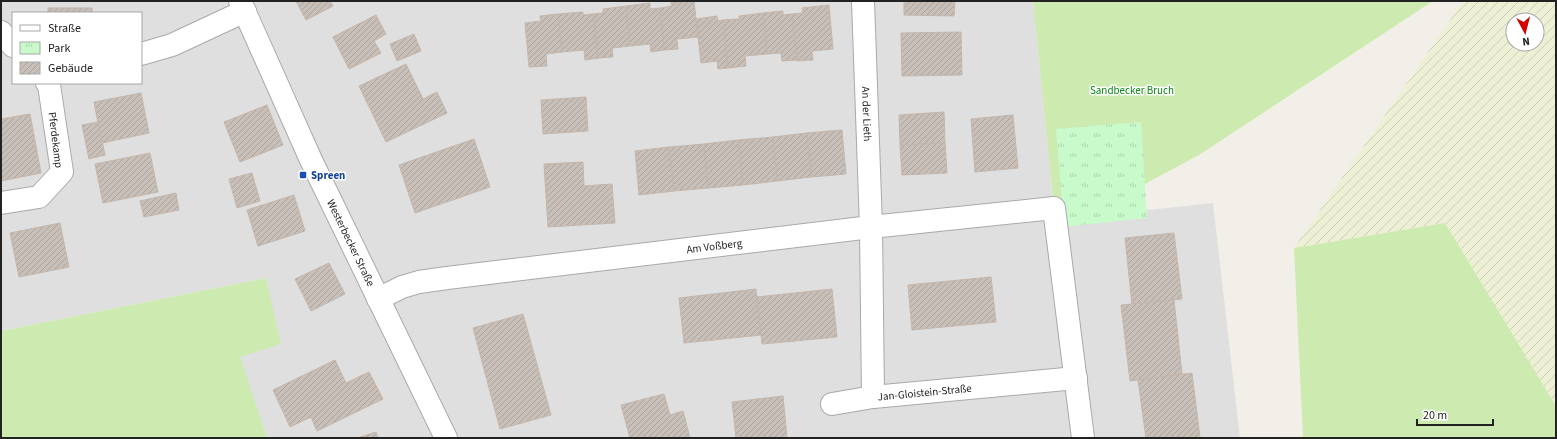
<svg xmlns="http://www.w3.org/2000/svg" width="1557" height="439" font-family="'Source Sans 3',sans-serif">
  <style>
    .residential { fill: #e0dfdf; fill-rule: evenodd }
    .farmland { fill: url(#farmland-furrows); fill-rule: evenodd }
    .grass { fill: #cdebb0 }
    .park { fill: url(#park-tufts) }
    .building { fill: url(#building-hatch); stroke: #c4b6ab }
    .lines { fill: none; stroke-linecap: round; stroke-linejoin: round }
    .minor-casing { stroke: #a9a9a9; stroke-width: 24 }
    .minor { stroke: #fff; stroke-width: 22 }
    .transit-dot { fill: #1a4fb4; stroke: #fff; stroke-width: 1.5 }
    .labels { text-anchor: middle; stroke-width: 3; stroke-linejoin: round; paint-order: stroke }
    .park-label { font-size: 11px; fill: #0c8416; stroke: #fff }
    .street-label { font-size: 11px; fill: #222; stroke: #fff }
    .transit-label { font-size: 11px; font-weight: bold; fill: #164399; stroke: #fff; text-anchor: start }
  </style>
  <defs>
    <pattern id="farmland-furrows" width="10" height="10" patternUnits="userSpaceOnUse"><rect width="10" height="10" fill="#eef0d5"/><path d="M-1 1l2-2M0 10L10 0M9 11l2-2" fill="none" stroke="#ccceb7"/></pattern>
    <pattern id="park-tufts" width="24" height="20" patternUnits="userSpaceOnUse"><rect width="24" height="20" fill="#c8facc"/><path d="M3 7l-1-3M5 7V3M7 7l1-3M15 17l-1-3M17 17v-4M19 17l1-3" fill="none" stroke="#acd6af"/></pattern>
    <pattern id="building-hatch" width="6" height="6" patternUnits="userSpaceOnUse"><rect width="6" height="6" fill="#c7bfb8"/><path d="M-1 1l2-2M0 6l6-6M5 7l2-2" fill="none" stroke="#aba49e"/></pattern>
  </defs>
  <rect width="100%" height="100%" fill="#f2efe9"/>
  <path class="residential" d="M1 1H1033L1054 208 1083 217 1213 203 1240 438H267L239 357 266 278 1 331ZM13 13H141V83H13Z"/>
  <path class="farmland" d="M1463 1H1556V406L1445 223 1294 248ZM1513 20H1537V44H1513Z"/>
  <g class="grass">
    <polygon points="1033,1 1433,1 1199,155 1083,217 1054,208"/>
    <polygon points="1445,223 1556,406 1556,438 1303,438 1294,248"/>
    <polygon points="266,278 281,344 240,357 267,438 1,438 1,331"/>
  </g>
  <polygon class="park" points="1141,122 1147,218 1064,227 1056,129"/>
  <g class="building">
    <polygon points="296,1 330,1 333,6 306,20"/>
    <polygon points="694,1 698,37 677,39 678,49 664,50 660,8 672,6 671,2"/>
    <polygon points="904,1 955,1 954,16 904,15"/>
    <polygon points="650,3 650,9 660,8 664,50 651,52 650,44 630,46 626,6"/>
    <polygon points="829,5 833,49 812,51 813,60 797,61 792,14 803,13 802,8"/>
    <polygon points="626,6 630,46 612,48 613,57 598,58 593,14 603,13 603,9"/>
    <rect x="48" y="8" width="44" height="5"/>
    <polygon points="783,11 783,15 792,14 797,60 782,61 781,53 767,54 763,13"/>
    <polygon points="583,12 583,15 593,14 598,58 585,60 584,50 562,52 558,14"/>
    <polygon points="763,13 767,54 745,56 746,66 728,68 723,20 739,19 739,16"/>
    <polygon points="558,14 562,52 546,54 547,66 529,67 525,23 541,21 540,16"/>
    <polygon points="376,15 386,34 374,41 381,53 349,69 333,37"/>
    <polygon points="717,16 718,21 723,20 728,68 718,69 717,61 701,63 696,19"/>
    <polygon points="961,32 962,75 902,76 901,33"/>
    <polygon points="414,34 421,51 397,61 390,44"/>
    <polygon points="406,64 423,99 437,92 447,113 386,142 359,86"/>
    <polygon points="141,93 149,133 102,143 94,102"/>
    <polygon points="586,97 588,131 543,134 541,100"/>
    <polygon points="267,105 283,145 240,162 224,122"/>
    <polygon points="944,112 945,143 900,145 899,115"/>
    <polygon points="30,114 41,173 1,181 1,119"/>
    <polygon points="1013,115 1018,168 975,172 971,119"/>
    <polygon points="98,122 105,155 89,159 82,125"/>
    <polygon points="842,130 846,174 811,177 807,133"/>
    <polygon points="807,133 811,177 777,181 773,137"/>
    <polygon points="773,137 777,181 743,185 738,140"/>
    <polygon points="474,139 490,187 415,213 399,165"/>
    <polygon points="738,140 743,185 708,188 704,144"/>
    <polygon points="945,143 947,173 902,175 900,145"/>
    <polygon points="704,144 708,188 674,191 669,147"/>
    <polygon points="669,147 674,191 639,195 635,151"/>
    <polygon points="150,153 158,192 103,203 95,164"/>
    <polygon points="583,162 584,186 612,184 615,223 548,227 544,164"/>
    <polygon points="252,173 260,201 237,208 229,179"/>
    <polygon points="176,193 179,210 144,217 140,201"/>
    <polygon points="294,195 305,231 258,246 247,210"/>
    <polygon points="60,223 69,267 19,277 10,233"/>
    <polygon points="1174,233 1182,299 1132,304 1125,238"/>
    <polygon points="329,263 345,294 311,311 295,279"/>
    <polygon points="991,277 996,322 912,330 908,285"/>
    <polygon points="756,289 761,335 684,343 679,298"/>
    <polygon points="832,289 837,337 762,344 757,297"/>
    <polygon points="1174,300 1182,374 1130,381 1121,305"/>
    <polygon points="523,314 551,415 500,429 473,328"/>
    <polygon points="335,360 346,383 369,372 383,399 317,431 311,417 290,427 273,390"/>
    <polygon points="1192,373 1200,438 1146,438 1138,380"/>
    <polygon points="664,394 670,415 683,411 690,438 630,438 621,405"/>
    <polygon points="783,396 787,438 736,438 732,402"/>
    <polygon points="376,432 378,438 357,438"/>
  </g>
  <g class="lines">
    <defs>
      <g id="minor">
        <path id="s1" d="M240 1 311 160 446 438"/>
        <path id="s2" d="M863 1 871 227 873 397 1076 378"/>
        <polyline points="1,32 13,46"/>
        <polyline points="141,54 172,45 245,11"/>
        <polyline points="1,203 39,197 62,172 49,85 47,83"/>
        <path id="s3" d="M378 299 402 287 419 282 447 278 871 227 1054 208 1083 438"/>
        <polyline points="832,404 873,397"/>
      </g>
    </defs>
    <use href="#minor" class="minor-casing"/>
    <use href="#minor" class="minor"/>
  </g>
  <rect class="transit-dot" x="299" y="171" width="8" height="8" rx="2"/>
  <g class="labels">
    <g class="park-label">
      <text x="1132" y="94">Sandbecker Bruch</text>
    </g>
    <g class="street-label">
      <text dy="4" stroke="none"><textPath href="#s2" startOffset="113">An der Lieth</textPath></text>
      <text transform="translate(56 140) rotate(83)" y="4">Pferdekamp</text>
      <text dy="4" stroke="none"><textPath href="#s1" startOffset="266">Westerbecker Straße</textPath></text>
      <text dy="4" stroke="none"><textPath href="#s3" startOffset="342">Am Voßberg</textPath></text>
      <text dy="4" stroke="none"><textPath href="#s2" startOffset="448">Jan-Gloistein-Straße</textPath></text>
    </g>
    <g class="transit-label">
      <text x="311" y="179">Spreen</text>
    </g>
  </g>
  <rect width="1557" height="439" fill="none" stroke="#222222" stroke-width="4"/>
  <rect x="12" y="12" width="130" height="72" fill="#ffffff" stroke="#a7a7a7"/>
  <rect x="20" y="25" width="20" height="6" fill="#ffffff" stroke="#a7a7a7"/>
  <text x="48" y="32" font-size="12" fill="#222222">Straße</text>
  <rect x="20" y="42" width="20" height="12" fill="url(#park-tufts)" stroke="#a7a7a7"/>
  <text x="48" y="52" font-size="12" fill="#222222">Park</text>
  <rect x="20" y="62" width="20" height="12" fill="url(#building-hatch)" stroke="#a7a7a7"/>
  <text x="48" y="72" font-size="12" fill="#222222">Gebäude</text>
  <g transform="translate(1525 32) rotate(173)"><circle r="19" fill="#ffffff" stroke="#a7a7a7"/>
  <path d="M0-3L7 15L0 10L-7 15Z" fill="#d40000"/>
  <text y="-6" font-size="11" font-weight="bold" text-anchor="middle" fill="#222222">N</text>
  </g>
  <path d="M1417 419v6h76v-6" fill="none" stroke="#222222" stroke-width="2"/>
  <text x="1423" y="419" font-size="12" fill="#222222" stroke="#ffffff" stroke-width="3" paint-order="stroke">20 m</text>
</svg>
